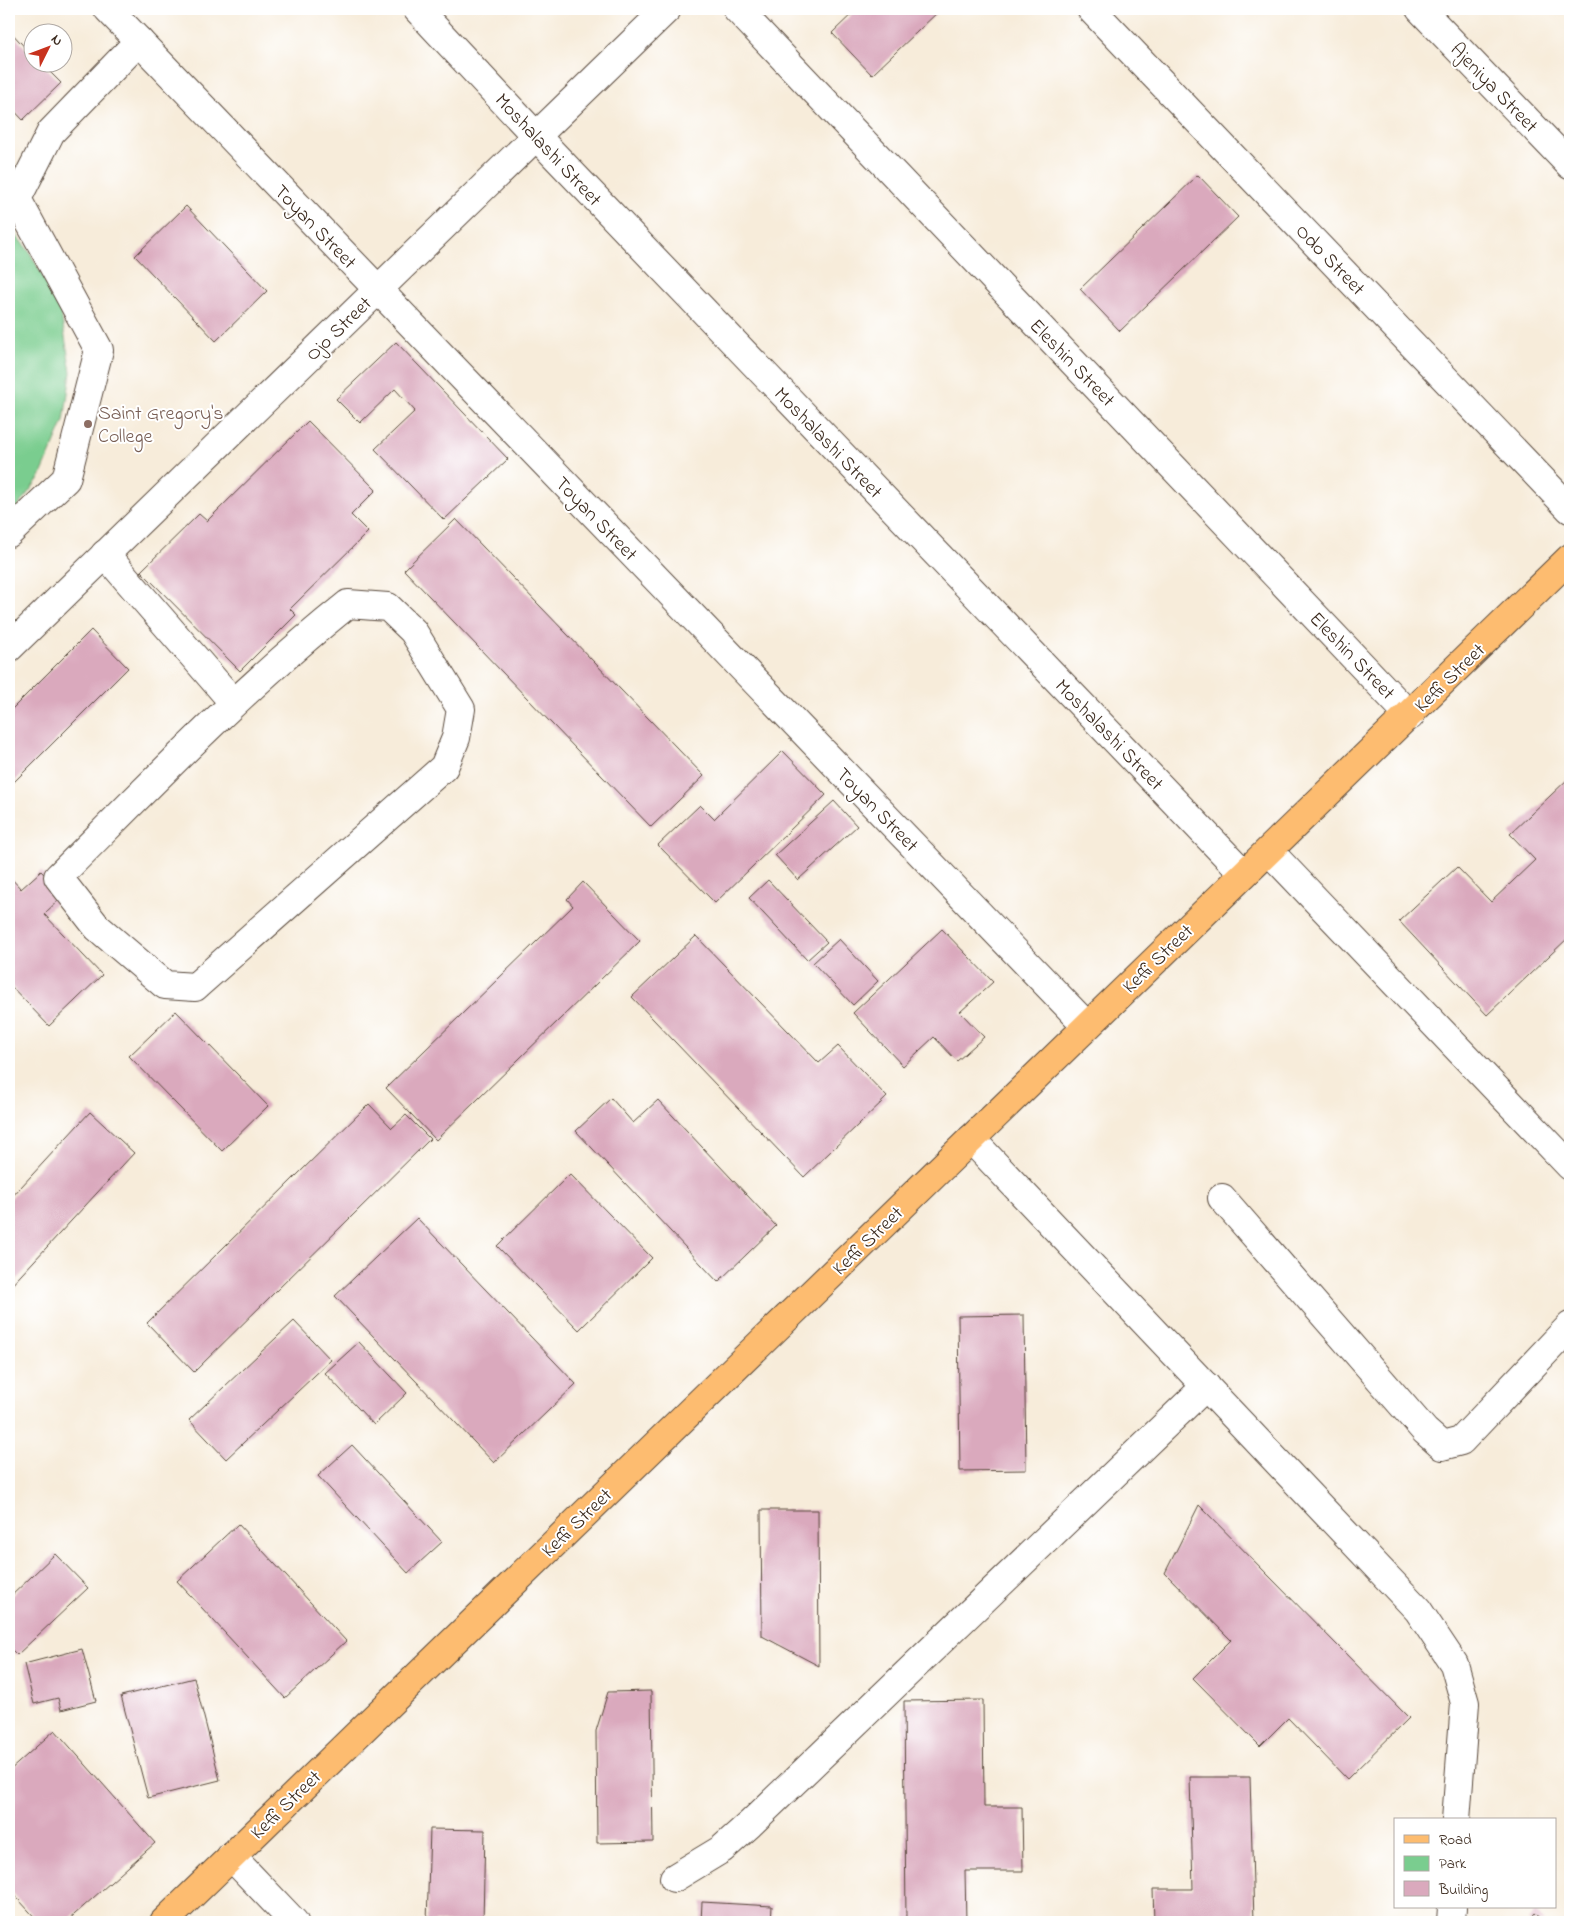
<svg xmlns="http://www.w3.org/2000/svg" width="1579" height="1931" font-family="'Indie Flower',sans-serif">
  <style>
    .green { fill: #7acd8f; stroke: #5a7c56 }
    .building { fill: #daa9bd }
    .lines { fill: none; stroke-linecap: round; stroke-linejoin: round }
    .minor-casing { stroke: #57473a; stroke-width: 30 }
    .major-casing { stroke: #57473a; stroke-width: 30 }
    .minor { stroke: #fff; stroke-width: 28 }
    .major { stroke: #fdbc6f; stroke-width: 28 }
    .education-dot { fill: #8d6e63; stroke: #fff; stroke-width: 2 }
    .labels { text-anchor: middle; stroke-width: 4; stroke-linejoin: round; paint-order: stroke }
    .street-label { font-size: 20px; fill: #3b2a1e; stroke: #fff }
    .education-label { font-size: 20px; fill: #785e54; stroke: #fff; text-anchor: start }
  </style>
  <rect width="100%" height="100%" fill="#fff"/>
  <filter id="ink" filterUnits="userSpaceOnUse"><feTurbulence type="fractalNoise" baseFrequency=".02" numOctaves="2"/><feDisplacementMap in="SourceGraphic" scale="10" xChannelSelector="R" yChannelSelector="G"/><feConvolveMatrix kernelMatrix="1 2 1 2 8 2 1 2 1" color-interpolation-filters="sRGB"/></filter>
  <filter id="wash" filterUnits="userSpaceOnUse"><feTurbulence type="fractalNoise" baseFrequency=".0096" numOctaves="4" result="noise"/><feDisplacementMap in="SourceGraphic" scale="20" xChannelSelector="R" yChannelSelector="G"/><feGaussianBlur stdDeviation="1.12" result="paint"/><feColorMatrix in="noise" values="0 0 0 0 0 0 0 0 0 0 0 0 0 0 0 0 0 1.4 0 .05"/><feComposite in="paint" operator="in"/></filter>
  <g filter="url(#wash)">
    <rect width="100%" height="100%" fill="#f7ecda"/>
    <polygon class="green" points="9,227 29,251 60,308 71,372 64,421 40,477 9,518"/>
    <g id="blocks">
      <g class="building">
        <polygon points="857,9 941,9 872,75 832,33"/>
        <polygon points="9,30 32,55 32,62 40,62 61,83 23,120 9,105"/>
        <polygon points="1198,175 1238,217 1120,331 1080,289"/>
        <polygon points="186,206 267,291 216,341 135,256"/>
        <polygon points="396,342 508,459 444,520 375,449 415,411 395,389 360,423 336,399"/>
        <polygon points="308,421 376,490 351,515 368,532 290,609 296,615 240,671 141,571 199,514 207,521"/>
        <polygon points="456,519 704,776 651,827 404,570"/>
        <polygon points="91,630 128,668 9,787 9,712"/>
        <polygon points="783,751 826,795 715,903 658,845 700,805 714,819"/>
        <polygon points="1570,777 1570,936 1487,1015 1399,921 1457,867 1491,902 1535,860 1510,834"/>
        <polygon points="834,801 857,826 798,880 775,855"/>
        <polygon points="41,871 64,895 44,914 102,975 49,1026 9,984 9,876 21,889"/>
        <polygon points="768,880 827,942 807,960 749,898"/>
        <polygon points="583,882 640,941 436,1140 386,1088 573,906 567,899"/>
        <polygon points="942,929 993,982 960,1012 984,1037 957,1061 934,1037 903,1066 853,1013"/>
        <polygon points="696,936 819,1063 838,1046 887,1097 804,1177 632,997"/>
        <polygon points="839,939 878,981 853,1005 813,963"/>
        <polygon points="176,1011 268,1106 222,1151 129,1056"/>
        <polygon points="611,1098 633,1123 658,1100 776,1226 718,1282 576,1131"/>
        <polygon points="369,1104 392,1128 406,1115 430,1139 194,1372 147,1323"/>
        <polygon points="90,1112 134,1153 9,1288 9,1200"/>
        <polygon points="570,1174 652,1258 579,1330 497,1246"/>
        <polygon points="417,1218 576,1384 494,1463 335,1296"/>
        <polygon points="1024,1315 1026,1470 960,1471 958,1316"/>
        <polygon points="294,1321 331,1360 226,1459 189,1420"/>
        <polygon points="359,1342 407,1393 374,1425 325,1373"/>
        <polygon points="352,1445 442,1542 408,1573 318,1476"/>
        <polygon points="1199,1505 1409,1718 1347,1779 1288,1718 1260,1746 1193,1678 1231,1640 1165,1573"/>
        <polygon points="761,1510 818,1510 819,1666 762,1636"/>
        <polygon points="238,1524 346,1641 285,1698 177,1581"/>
        <polygon points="55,1554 88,1588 17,1655 9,1647 9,1598"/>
        <polygon points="82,1649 96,1701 61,1710 58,1698 34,1704 24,1664"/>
        <polygon points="194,1678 220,1780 148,1798 121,1696"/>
        <polygon points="651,1691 653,1842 597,1843 596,1731 608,1692"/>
        <polygon points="983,1700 984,1807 1022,1807 1023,1871 965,1871 966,1922 906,1922 904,1701"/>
        <polygon points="55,1730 155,1843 66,1922 39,1922 9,1889 9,1771"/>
        <polygon points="1190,1777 1250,1777 1254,1922 1154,1922 1153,1889 1193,1889"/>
        <polygon points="430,1829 485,1830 483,1922 427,1922"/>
        <polygon points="702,1902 772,1906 771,1922 701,1922"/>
        <polygon points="1535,1913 1545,1922 1527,1922"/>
      </g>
    </g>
  </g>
  <g filter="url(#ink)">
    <use href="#blocks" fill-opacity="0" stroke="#57473a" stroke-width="1"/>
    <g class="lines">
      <defs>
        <g id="minor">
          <polyline points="108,9 1087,1026"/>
          <polyline points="417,9 536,136 1243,873"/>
          <polyline points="737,9 1410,716"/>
          <polyline points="1091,9 1570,509"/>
          <polyline points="1420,9 1570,165"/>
          <polyline points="9,533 66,479 99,350 17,199 51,132 139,41"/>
          <polyline points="105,554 233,702"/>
          <path d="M348 604 388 607 413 631 461 709 456 738 444 767 195 987 165 985 97 927 58 877C152 783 244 687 348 604Z"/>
          <polyline points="9,648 667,9"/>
          <polyline points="1269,851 1570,1166"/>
          <polyline points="971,1139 1418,1610 1454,1664 1465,1703 1456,1820"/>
          <polyline points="1222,1198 1425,1431 1442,1446 1461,1441 1570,1326"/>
          <polyline points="231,1856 294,1922"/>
          <polyline points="674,1878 722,1849 750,1824 1206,1386"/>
          <polyline points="1451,1922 1452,1907"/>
        </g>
        <polyline id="major" points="164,1922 1570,558"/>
      </defs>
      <use href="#minor" class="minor-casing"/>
      <use href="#major" class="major-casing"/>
      <use href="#minor" class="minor"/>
      <use href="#major" class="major"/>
    </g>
  </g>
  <circle class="education-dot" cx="88" cy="424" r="5"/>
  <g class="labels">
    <g class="street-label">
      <text transform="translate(1495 87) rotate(46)" y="7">Ajeniya Street</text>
      <text transform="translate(549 149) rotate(47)" y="7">Moshalashi Street</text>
      <text transform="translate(316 226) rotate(46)" y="7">Toyan Street</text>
      <text transform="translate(1331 259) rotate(46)" y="7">Odo Street</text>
      <text transform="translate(338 328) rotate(-44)" y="7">Ojo Street</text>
      <text transform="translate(1073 362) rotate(46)" y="7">Eleshin Street</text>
      <text transform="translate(829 442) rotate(46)" y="7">Moshalashi Street</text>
      <text transform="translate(597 518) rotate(46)" y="7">Toyan Street</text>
      <text transform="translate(1353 655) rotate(46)" y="7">Eleshin Street</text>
      <text transform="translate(1449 677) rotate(-44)" y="7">Keffi Street</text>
      <text transform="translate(1110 734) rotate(46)" y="7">Moshalashi Street</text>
      <text transform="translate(878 809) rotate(46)" y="7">Toyan Street</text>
      <text transform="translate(1157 958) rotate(-44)" y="7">Keffi Street</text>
      <text transform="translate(867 1240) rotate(-44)" y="7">Keffi Street</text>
      <text transform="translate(576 1522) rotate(-44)" y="7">Keffi Street</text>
      <text transform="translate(285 1804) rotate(-44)" y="7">Keffi Street</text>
    </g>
    <g class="education-label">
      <text x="98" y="419">Saint Gregory's<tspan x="98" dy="23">College</tspan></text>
    </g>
  </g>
  <rect width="1579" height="1931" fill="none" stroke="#fff" stroke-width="30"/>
  <rect x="1394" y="1818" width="162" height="90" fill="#ffffff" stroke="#b1aaa5"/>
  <rect x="1404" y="1835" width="25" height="8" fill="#fdbc6f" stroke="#b1aaa5"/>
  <text x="1439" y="1844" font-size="15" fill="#3b2a1e">Road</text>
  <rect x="1404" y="1856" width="25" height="15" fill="#7acd8f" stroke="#b1aaa5"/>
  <text x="1439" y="1868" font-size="15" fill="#3b2a1e">Park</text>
  <rect x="1404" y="1881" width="25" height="15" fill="#daa9bd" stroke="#b1aaa5"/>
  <text x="1439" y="1894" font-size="15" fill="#3b2a1e">Building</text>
  <g transform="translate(48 48) rotate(48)"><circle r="24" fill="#ffffff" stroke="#b1aaa5"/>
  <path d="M0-4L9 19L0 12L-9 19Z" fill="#c8321e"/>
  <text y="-8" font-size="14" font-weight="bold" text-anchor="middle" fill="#3b2a1e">N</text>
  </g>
</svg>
